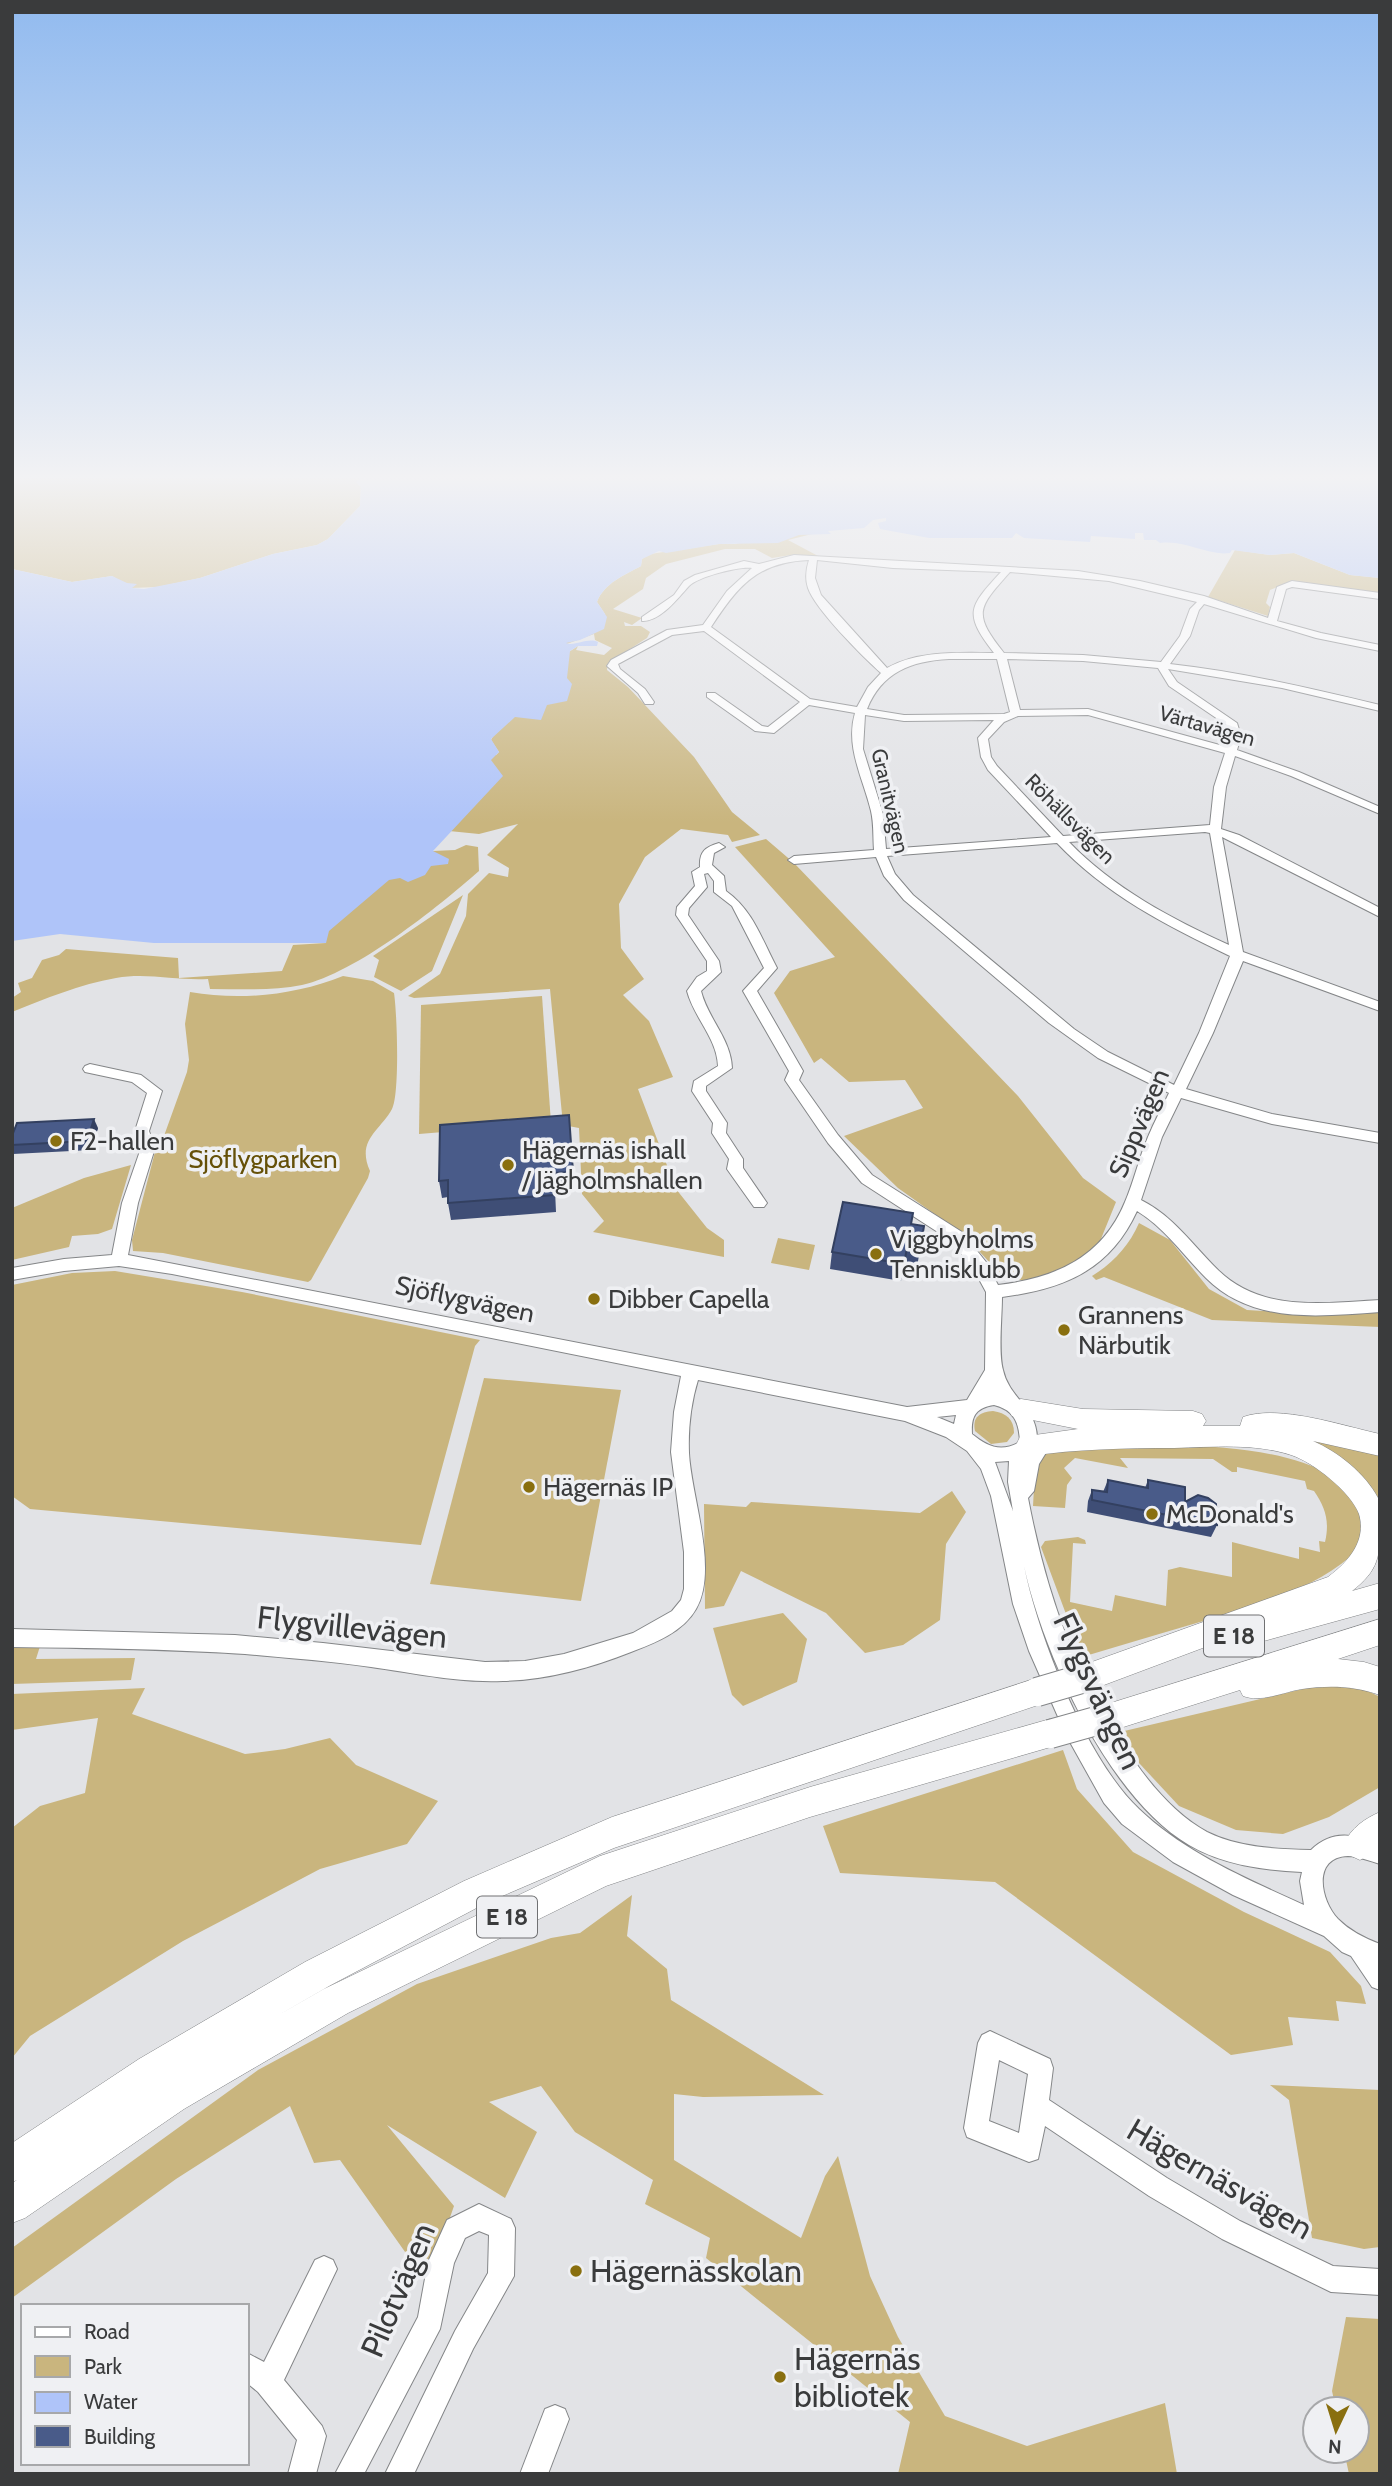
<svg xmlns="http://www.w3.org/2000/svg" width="1392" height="2486" font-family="Cabin,sans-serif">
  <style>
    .green { fill: #c9b57e }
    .water { fill: #afc4f9 }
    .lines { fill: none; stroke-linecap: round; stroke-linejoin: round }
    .minor-casing { stroke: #848688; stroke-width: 2 }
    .highway-casing { stroke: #848688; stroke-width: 1 }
    .minor { fill: #fff; fill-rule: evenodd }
    .highway { fill: #fff; fill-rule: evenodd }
    .highway-bridge-casing { stroke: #848688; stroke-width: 30; stroke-linecap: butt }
    .highway-bridge { stroke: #fff; stroke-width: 28 }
    .wall { fill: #3f4e76 }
    .shaded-wall { fill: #334060 }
    .building { fill: #495b89; stroke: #334060; stroke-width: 2 }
    .poi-dot { fill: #896f0f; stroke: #eff0f3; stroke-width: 2.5 }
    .labels { text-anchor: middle; stroke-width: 7; stroke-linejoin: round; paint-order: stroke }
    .far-street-label { font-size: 21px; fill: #3a3b3c; stroke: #eff0f3 }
    .shield { fill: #eff0f3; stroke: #707173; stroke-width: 2 }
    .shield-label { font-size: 24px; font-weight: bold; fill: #3a3b3c }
    .street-label { font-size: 26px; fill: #3a3b3c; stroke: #eff0f3 }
    .poi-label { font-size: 26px; fill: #3a3b3c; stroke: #eff0f3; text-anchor: start }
    .park-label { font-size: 26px; fill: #655008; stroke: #eff0f3 }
    .near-street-label { font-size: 32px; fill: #3a3b3c; stroke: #eff0f3 }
    .near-poi-label { font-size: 32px; fill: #3a3b3c; stroke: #eff0f3; text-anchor: start }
  </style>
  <rect width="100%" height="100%" fill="#e2e3e6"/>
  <g class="green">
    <polygon points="12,475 364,475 361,479 360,506 328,539 317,545 273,554 200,578 158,587 131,588 112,576 72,582 12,569"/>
    <path d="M778 534H812L788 540 820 557 791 555 772 558 755 549H725L666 564 646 578 643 589 613 609 642 618 632 625 624 622 625 626H641L650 632 647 638 608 663 607 670 628 687 694 757 732 812 760 835 732 842 728 835 681 829 645 857 619 904 621 948 644 979 623 995 649 1021 673 1077 638 1089 676 1189 707 1228 724 1240V1257L593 1232 604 1221 582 1194 579 1128 563 1125 550 989 414 998 408 996 440 974 466 916 468 894 489 873 508 877 509 868 487 855 518 824 479 834 449 831 480 755H496L499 752 491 740 521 683 578 646 576 650 604 655 612 648 595 640 594 634 561 646 605 614 597 602C604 583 625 575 641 566L642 559 650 554 719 544H735Z"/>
    <polygon points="1235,550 1270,555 1294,553 1350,575 1380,578 1380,593 1290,582 1270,590 1266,603 1270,607 1268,616 1208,597"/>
    <polygon points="766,839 794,863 1018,1096 1083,1178 1116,1202 1094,1256 1045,1280 1006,1280 964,1235 898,1188 844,1136 923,1108 905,1080 849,1082 821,1058 814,1063 774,993 790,971 835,957 735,847"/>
    <path d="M466 845 478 847 479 871C437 908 356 973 302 985 273 991 241 989 210 989L208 979C177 981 147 972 116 978 80 984 45 999 12 1012V998L21 992 18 983 32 978 42 960 59 955 66 949 178 958 179 978 282 971 293 945 326 943 325 916 433 851 455 850Z"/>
    <polygon points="463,895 432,971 401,991 374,977 379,960 373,956"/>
    <path d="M343 976 373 981 394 993C397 1012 400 1094 392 1109 380 1131 356 1140 370 1171L368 1178 311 1280 308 1282 163 1253 133 1251 132 1240 155 1152 160 1147 187 1072 189 1060 185 1024 190 992C241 1001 296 995 343 976Z"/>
    <polygon points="542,996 551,1123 419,1134 421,1005"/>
    <polygon points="131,1165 112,1229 98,1234 72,1236 69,1247 12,1260 12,1208 84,1178"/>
    <path d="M1139 1223 1170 1240 1209 1289 1247 1310 1296 1313 1380 1312V1327L1212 1320 1104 1277 1096 1280 1092 1276C1113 1263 1129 1246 1139 1223Z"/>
    <polygon points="778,1238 815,1245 809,1270 771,1263"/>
    <polygon points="115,1271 242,1292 480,1340 475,1346 421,1545 30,1509 12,1496 12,1285 72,1273"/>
    <polygon points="484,1378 621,1390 581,1601 430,1584"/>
    <path d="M993 1411C1006 1413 1014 1419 1014 1433L1007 1442 991 1444 975 1431C972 1417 980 1412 993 1411Z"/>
    <polygon points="1255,1429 1380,1452 1380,1500 1363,1478"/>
    <path d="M1100 1444C1161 1446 1349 1435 1360 1517 1362 1530 1362 1547 1350 1557 1308 1592 1251 1607 1200 1622 1160 1634 1121 1645 1082 1657L1041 1547 1045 1541 1078 1537 1085 1540 1086 1544 1073 1543 1070 1602 1112 1611 1115 1595 1166 1606 1168 1570 1180 1567 1232 1577V1542L1299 1559V1547L1320 1552 1319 1541 1325 1542C1330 1521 1325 1507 1314 1491L1307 1489 1305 1481 1237 1467V1472H1232L1213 1459 1120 1458 1128 1468 1075 1458 1064 1468 1072 1478 1067 1485 1065 1508 1033 1506 1035 1469 1048 1449Z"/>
    <polygon points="952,1491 966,1512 946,1544 940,1620 903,1645 865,1653 826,1613 741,1571 724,1606 705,1609 704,1504 746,1507 751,1502 920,1513"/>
    <polygon points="783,1613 807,1639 797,1682 743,1706 732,1695 713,1628"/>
    <polygon points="41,1643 36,1659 135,1658 131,1680 12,1684 12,1646"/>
    <polygon points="1324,1684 1356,1685 1380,1697 1380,1787 1329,1817 1283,1834 1236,1830 1179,1806 1139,1763 1120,1732"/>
    <polygon points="145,1688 132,1714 245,1754 285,1749 330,1738 356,1765 438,1801 407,1844 320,1869 183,1941 30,2036 12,2058 12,1828 40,1806 85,1793 98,1718 12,1730 12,1694"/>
    <polygon points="1063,1750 1077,1789 1133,1852 1244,1912 1330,1952 1361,1986 1366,2004 1336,2001 1339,2021 1288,2017 1293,2045 1231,2055 995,1882 840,1873 823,1826"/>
    <polygon points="632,1895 627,1936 667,1969 671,2000 824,2095 703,2097 674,2094 674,2160 801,2238 825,2176 838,2156 870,2276 898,2337 945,2416 1027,2446 1165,2403 1177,2474 898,2474 910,2422 706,2258 710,2238 645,2204 653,2180 575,2132 541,2086 489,2102 537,2132 505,2198 387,2125 454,2206 427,2283 340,2160 314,2163 290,2106 176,2179 12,2298 12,2248 258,2070 417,1984 551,1938 580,1933"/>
    <polygon points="1270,2085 1380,2090 1380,2247 1364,2249 1312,2238 1289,2100"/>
    <polygon points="1346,2317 1380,2319 1380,2474 1349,2474 1344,2451 1357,2451 1357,2409 1336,2409 1332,2391"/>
  </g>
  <path class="water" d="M364 475H1380V578L1350 575 1294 553 1270 555 1232 550 1230 553C1206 556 1188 540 1160 543L1156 540H1144L1143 533H1135V539L1091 536 1090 542 1024 538 1016 533 1012 538H929L880 529 878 523 886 521V518L873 520 864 528 828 531 831 534 799 535 778 543 719 544 666 553 659 551 642 559 641 566C625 575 604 583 597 602L607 617 604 629 580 640 566 643C575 647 587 637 598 642L597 646H578L570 651 567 678 572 684 567 701 547 705 541 720 515 717 491 739 499 752 491 760 503 776 433 851 449 859 448 864 431 866 425 875 408 882 400 878 389 880 329 931 326 943H154L60 934 12 941V569L72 582 112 576 127 583 137 584 132 588 144 589 200 578 273 554 317 545 328 539 360 506 361 487 356 482Z"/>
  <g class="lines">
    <defs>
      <g id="minor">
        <path d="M794 555 1078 571 1140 581 1204 596 1268 618 1277 587 1292 581 1380 593V599L1292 587 1286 589 1277 621 1321 633 1380 645V651L1316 638 1204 604 1199 610 1190 636 1170 664C1241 672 1310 688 1380 705V711L1282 688 1168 669 1177 682 1237 723 1241 736 1237 750 1299 772 1380 807V814L1291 776 1235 756 1226 787 1221 829 1239 835 1380 908V917L1222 837 1243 952 1380 1002V1011L1243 961 1213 1033 1186 1089 1272 1114 1380 1133V1143L1272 1124 1181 1098 1162 1137 1141 1200C1173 1216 1192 1244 1217 1269 1261 1313 1323 1303 1380 1300V1312C1320 1316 1253 1325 1206 1278 1183 1255 1165 1228 1137 1211 1110 1270 1064 1289 1002 1297 1002 1317 998 1352 1003 1370 1009 1398 1036 1407 1037 1437L1043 1436 1049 1438 1052 1443 1039 1464 1034 1491 1028 1498C1046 1593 1077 1684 1135 1762 1154 1789 1178 1816 1207 1832 1239 1848 1277 1849 1311 1850 1332 1829 1354 1835 1380 1842V1864C1370 1861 1358 1856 1348 1856 1312 1857 1320 1900 1338 1919 1350 1931 1364 1938 1380 1944V1990L1372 1987 1351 1956 1342 1952 1324 1936 1233 1895 1173 1862 1122 1824 1104 1803 1066 1735 1029 1651 1013 1604 991 1496 981 1469 967 1451 946 1437 905 1421 698 1380C691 1403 688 1428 689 1453 691 1496 719 1570 696 1609 683 1632 655 1643 631 1652 591 1668 546 1680 503 1681 458 1683 415 1673 371 1667 329 1661 287 1658 245 1654 168 1649 90 1648 12 1647V1629L235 1635 323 1643 485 1662 525 1661 564 1654 633 1633 672 1611 681 1600 684 1589V1552L671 1452 674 1412 681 1376 172 1274 119 1266 64 1271 12 1280V1268L64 1259 112 1255 122 1203 141 1148 135 1131 147 1093 132 1082 85 1072 83 1069 85 1066 90 1064 141 1075 162 1091 149 1131 155 1148 138 1203 128 1255 907 1407 967 1400 985 1370 986 1292 974 1270 950 1240 862 1183 828 1143 787 1083 785 1080 789 1071 743 991 764 968 732 906 714 892V881L708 873 704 874 707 887 689 908 688 915 719 961 721 972 701 991C708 1019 731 1039 732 1068L706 1086V1091L727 1123 726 1133 743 1159V1168L767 1203 764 1207H754L727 1169 729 1159 712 1133 713 1123 692 1091 694 1081 718 1066C717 1038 694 1018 687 991L697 977 707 971V961L676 915 677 907 695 886 692 872 700 867C699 852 705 847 719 843L725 847 714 853 712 865 724 876 726 891C753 910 762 940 777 968L757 991 803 1071 799 1080 838 1135 872 1175 962 1232 986 1262 998 1285C1055 1278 1102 1258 1125 1202 1134 1181 1139 1158 1148 1137 1154 1122 1162 1108 1169 1093L1098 1058 1049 1023 904 900 884 876 876 857 794 864 788 860 794 856 874 850C873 837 874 824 871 811 863 778 845 747 855 713L809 705 774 733 755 731 707 697V693H715L762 726 768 727 800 702 704 631 672 635 618 664 620 669 645 689 654 702 653 704H645L638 693 607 666 611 660 667 630 703 625 727 591 752 568C739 566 698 577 689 586 678 598 660 622 642 621V617L674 595 684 581 695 575 744 561 759 564ZM809 560C806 569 805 579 808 588 815 609 863 657 881 673L868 687 857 707 810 699 711 627C738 586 757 562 809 560ZM817 560 893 568 1001 572C969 607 963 613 994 653 959 653 919 650 887 668L821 595 815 578ZM1010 572 1109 581 1197 602 1190 609 1180 636 1161 662 1083 655 1004 653C972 613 978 608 1010 572ZM949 659H997L1010 712 1004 714 904 715 867 709C882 672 911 661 949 659ZM1007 659 1083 661 1158 668 1169 686 1228 726 1231 736 1227 747 1088 709 1020 710ZM865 715 904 721 994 720 978 738 981 757 988 770 1051 837 886 849 883 814 863 749ZM1088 715 1225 753 1214 787 1210 825 1063 836 997 766 991 757 988 739 1004 722 1018 716ZM1205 832 1210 833 1229 945C1172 919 1113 888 1069 842ZM1057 843C1105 894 1167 926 1230 956L1199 1033 1174 1085 1108 1052 1074 1029 913 895 895 874 887 856ZM994 1405C1014 1410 1019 1422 1020 1442 1000 1453 987 1446 972 1434 971 1417 975 1408 994 1405ZM956 1415 954 1424 937 1417ZM1009 1461 1008 1482 1013 1511 995 1462ZM1024 1566C1043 1654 1109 1798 1189 1845 1223 1865 1263 1870 1302 1872L1300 1881 1304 1905C1247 1879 1185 1853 1139 1809 1087 1760 1038 1637 1024 1566Z"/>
        <path d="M990 2031 1050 2059 1053 2068 1049 2100 1167 2178 1240 2221 1333 2266 1380 2269V2295L1331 2292 1222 2239 1149 2196 1045 2126 1038 2159 1029 2162 967 2137 964 2128 978 2043 982 2035ZM999 2060 1028 2074 1019 2133 989 2121Z"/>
        <polygon points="479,2204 511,2219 515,2228 514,2276 473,2349 414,2474 385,2474 455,2331 488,2273 489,2235 479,2231 465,2238 454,2263 440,2329 364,2474 335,2474 418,2317 428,2262 447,2220"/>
        <polygon points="324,2256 333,2260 337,2269 284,2380 322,2426 326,2436 316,2474 288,2474 297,2440 258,2392 247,2383 247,2353 264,2362 315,2260"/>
        <polygon points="555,2405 565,2409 569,2419 548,2474 520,2474 545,2409"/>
      </g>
      <g id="highway">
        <path d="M1021 1399 1083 1409 1193 1411 1202 1414 1206 1421 1203 1426H1240L1243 1417C1279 1404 1343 1426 1380 1434V1456L1313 1441C1338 1452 1365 1473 1378 1498 1382 1505 1380 1516 1380 1525 1380 1556 1379 1570 1352 1591L1380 1583V1609L1253 1644 1243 1640 1240 1634 1088 1691 1078 1687 1073 1677 1078 1667 1328 1577C1348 1562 1367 1541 1359 1514 1351 1492 1313 1462 1291 1455 1254 1443 1213 1447 1174 1448 1125 1448 1077 1449 1029 1456L1020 1453 1016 1445 1020 1437 1078 1429 1012 1416 1008 1409 1012 1402Z"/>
        <path d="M1380 1619V1645L1338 1659 1364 1662 1380 1667V1695C1354 1686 1330 1685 1302 1689 1283 1692 1261 1703 1243 1696L1240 1690 1114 1730 1104 1726 1099 1716 1104 1706 1114 1702Z"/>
        <polygon points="1037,1678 1047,1682 1052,1692 1047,1702 614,1848 486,1903 329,1986 270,2020 324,1989 600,1856 810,1787 1050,1719 1061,1724 1065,1734 1061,1744 810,1817 606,1886 348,2013 184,2109 25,2218 12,2223 12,2183 17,2180 12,2182 12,2143 139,2059 305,1962 464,1881 612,1817"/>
        <path d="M1380 1812V1848L1360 1860 1349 1855 1344 1844C1351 1828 1364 1819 1380 1812Z"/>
      </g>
    </defs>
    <use href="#minor" class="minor-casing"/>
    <use href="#highway" class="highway-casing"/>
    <use href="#minor" class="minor"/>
    <use href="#highway" class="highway"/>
    <defs>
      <g id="highway-bridge">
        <polyline points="1037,1692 1088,1677"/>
        <polyline points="1050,1734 1114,1716"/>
      </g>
    </defs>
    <use href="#highway-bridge" class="highway-bridge-casing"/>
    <use href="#highway-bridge" class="highway-bridge"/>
  </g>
  <g class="wall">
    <polygon points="569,1115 575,1188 555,1190 556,1212 451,1220 448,1203 448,1197 442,1198 439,1181"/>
    <polygon points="98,1128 91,1150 13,1154 12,1151 12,1136"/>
    <polygon points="911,1224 924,1226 917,1267 904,1264 901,1281 830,1269 832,1252"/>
    <polygon points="1108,1480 1145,1488 1148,1480 1185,1502 1217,1525 1211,1537 1087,1512 1088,1501 1092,1490 1103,1492"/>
  </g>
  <polygon class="shaded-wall" points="94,1119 98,1128 91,1150 87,1141"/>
  <g class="building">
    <polygon points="569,1115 573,1172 553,1173 554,1195 448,1203 448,1180 439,1181 440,1125"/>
    <polygon points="94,1119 87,1141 12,1145 12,1136 17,1123"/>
    <polygon points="843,1202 913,1213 911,1224 924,1226 920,1250 907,1248 904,1264 832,1252"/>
    <polygon points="1108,1480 1148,1488 1148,1480 1185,1487 1185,1502 1198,1495 1208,1498 1216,1504 1217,1525 1092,1500 1092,1490 1107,1492"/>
  </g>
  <linearGradient id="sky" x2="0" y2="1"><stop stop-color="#91baef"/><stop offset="0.58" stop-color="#f2f2f4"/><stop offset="1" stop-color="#f2f2f4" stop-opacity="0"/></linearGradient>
  <rect width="1392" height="823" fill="url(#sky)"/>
  <g class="poi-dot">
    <circle cx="56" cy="1141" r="7"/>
    <circle cx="508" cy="1165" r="7"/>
    <circle cx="876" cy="1254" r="7"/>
    <circle cx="594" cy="1299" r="7"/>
    <circle cx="1064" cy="1330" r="7"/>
    <circle cx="529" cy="1487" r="7"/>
    <circle cx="1152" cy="1514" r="7"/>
    <circle cx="576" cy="2271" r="7"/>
    <circle cx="780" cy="2377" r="7"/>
  </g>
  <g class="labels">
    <g class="far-street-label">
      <text transform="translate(1207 726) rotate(16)" y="7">Värtavägen</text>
      <text transform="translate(890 801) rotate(77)" y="7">Granitvägen</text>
      <text transform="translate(1070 819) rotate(45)" y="7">Röhällsvägen</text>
    </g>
    <g class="shield">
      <rect x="1204" y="1615.5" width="60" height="41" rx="5"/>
      <rect x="477" y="1896.5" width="60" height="41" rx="5"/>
    </g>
    <g class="shield-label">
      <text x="1234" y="1644">E 18</text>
      <text x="507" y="1925">E 18</text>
    </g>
    <g class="street-label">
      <text transform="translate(1139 1123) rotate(-67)" y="9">Sippvägen</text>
      <text transform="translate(465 1299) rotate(12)" y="9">Sjöflygvägen</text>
    </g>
    <g class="poi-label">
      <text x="70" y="1150">F2-hallen</text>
      <text x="522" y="1159">Hägernäs ishall<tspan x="522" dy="30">/ Jägholmshallen</tspan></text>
      <text x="890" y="1248">Viggbyholms<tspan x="890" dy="30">Tennisklubb</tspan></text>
      <text x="608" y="1308">Dibber Capella</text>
      <text x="1078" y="1324">Grannens<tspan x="1078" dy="30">Närbutik</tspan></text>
      <text x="543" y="1496">Hägernäs IP</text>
      <text x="1166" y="1523">McDonald's</text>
    </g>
    <g class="park-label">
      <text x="263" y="1168">Sjöflygparken</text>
    </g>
    <g class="near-street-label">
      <text transform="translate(352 1627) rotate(6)" y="11">Flygvillevägen</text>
      <text transform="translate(1098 1691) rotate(65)" y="11">Flygsvängen</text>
      <text transform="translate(1220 2179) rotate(30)" y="11">Hägernäsvägen</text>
      <text transform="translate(398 2290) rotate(-67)" y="11">Pilotvägen</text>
    </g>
    <g class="near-poi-label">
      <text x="590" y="2282">Hägernässkolan</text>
      <text x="794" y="2370">Hägernäs<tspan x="794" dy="37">bibliotek</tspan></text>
    </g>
  </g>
  <rect width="1392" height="2486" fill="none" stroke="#3a3b3c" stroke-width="28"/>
  <rect x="21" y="2304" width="228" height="161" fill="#eff0f3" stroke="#a7a8aa" stroke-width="2"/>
  <rect x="35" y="2327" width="35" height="10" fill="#ffffff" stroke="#a7a8aa" stroke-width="2"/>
  <text x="84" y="2339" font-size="21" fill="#3a3b3c">Road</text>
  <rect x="35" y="2356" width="35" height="21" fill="#c9b57e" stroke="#a7a8aa" stroke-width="2"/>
  <text x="84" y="2374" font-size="21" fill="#3a3b3c">Park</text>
  <rect x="35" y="2392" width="35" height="21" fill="#afc4f9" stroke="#a7a8aa" stroke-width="2"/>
  <text x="84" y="2409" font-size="21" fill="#3a3b3c">Water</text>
  <rect x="35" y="2426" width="35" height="21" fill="#495b89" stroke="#a7a8aa" stroke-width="2"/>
  <text x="84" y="2444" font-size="21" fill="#3a3b3c">Building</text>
  <g transform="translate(1336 2430) rotate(184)"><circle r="33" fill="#eff0f3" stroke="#a7a8aa" stroke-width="2"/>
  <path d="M0-5L12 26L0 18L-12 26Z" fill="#896f0f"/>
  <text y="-10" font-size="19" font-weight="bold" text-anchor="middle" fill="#3a3b3c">N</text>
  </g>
</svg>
